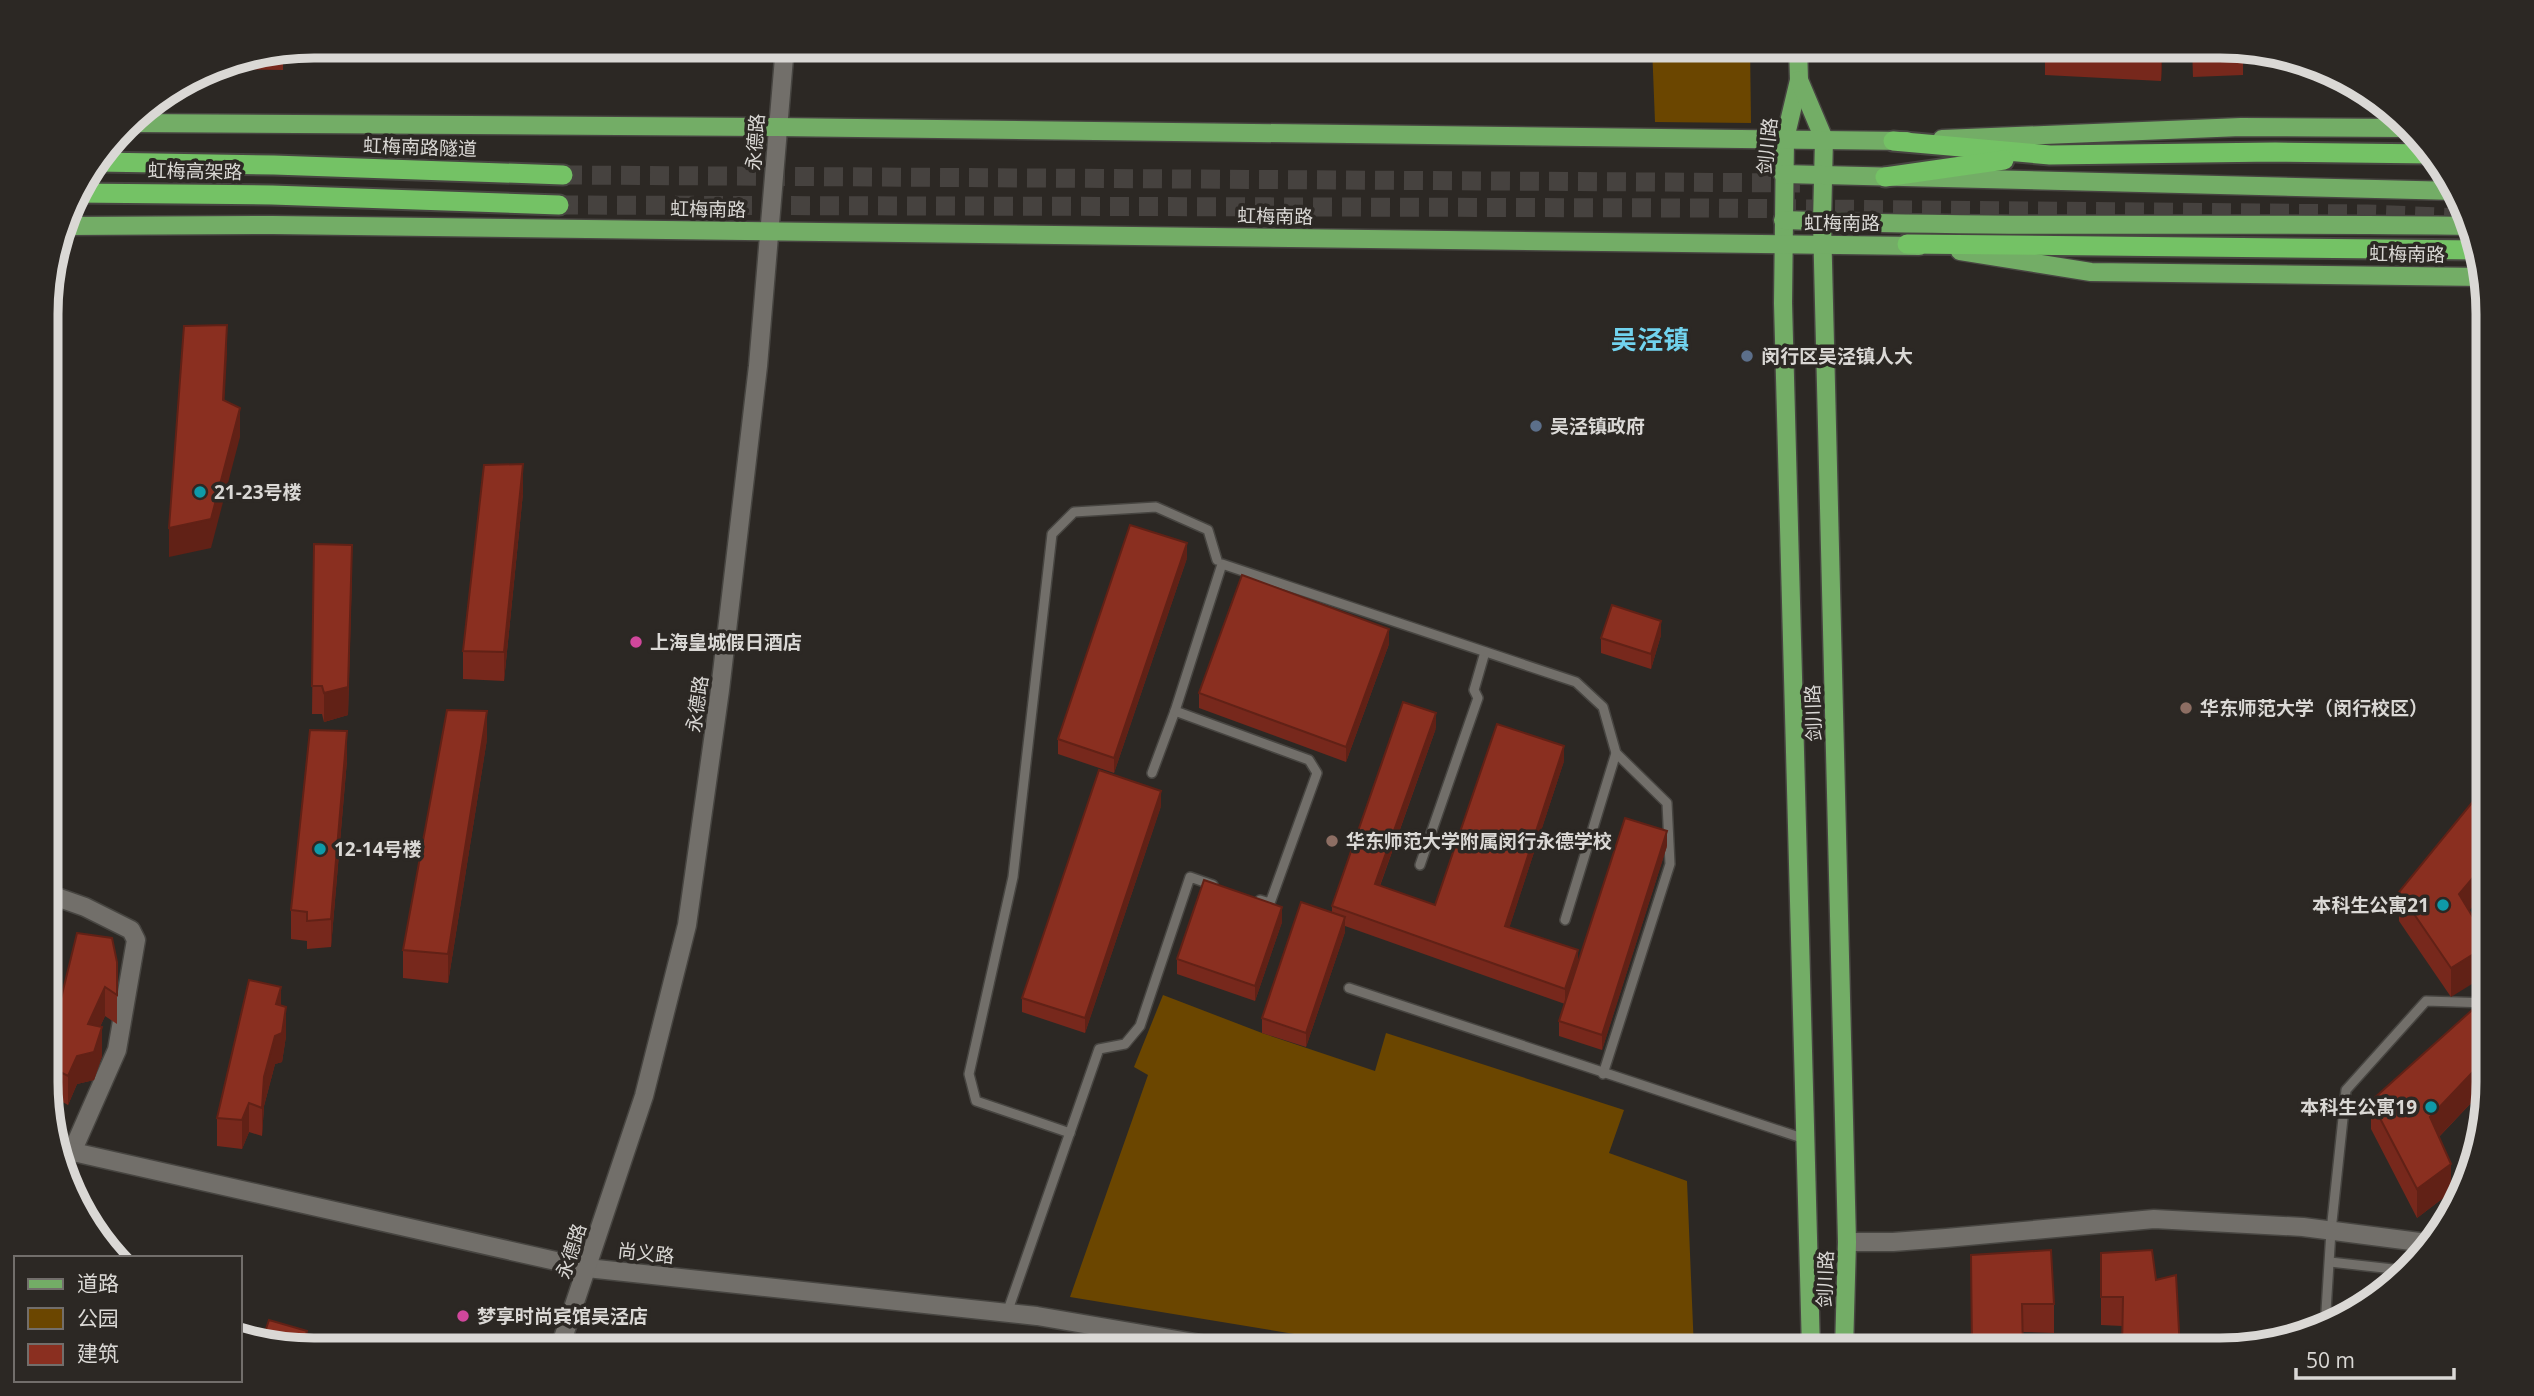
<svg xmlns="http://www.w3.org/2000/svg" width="2534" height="1396" font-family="'Open Sans','Noto Sans SC',sans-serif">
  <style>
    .green { fill: #6b4600 }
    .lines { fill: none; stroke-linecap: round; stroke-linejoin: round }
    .trunk-tunnel { stroke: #46423f; stroke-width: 19; stroke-dasharray: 19 10; stroke-linecap: butt }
    .service-casing { stroke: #474541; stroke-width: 12 }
    .minor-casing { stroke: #474541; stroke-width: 21 }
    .tertiary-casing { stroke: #474541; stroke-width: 21 }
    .primary-casing { stroke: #474541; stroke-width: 21 }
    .trunk-casing { stroke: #474541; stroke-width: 23 }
    .service { stroke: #726f6a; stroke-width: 9 }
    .minor { stroke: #726f6a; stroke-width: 18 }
    .tertiary { stroke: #726f6a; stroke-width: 18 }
    .primary { stroke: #73ad66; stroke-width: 18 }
    .trunk { stroke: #74c265; stroke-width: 19 }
    .wall { fill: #77281c }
    .shaded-wall { fill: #612116 }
    .building { fill: #8a2f20; stroke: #612116; stroke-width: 2 }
    .service-dot { fill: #5c6f8a; stroke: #2c2824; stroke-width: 2.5 }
    .culture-dot { fill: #0f9aa8; stroke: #2c2824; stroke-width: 2.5 }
    .hotel-dot { fill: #d1479c; stroke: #2c2824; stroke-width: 2.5 }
    .education-dot { fill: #8d6e63; stroke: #2c2824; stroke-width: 2.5 }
    .labels { text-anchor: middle; stroke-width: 7; stroke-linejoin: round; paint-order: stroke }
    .street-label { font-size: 19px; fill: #dad8d5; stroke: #2c2824 }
    .poi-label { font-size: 19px; font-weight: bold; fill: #dad8d5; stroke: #2c2824; text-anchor: start }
    .district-label { font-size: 26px; font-weight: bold; fill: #71d3ee; stroke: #2c2824 }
    .rim { fill: none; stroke: #dad8d5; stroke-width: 9 }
  </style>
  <rect width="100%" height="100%" fill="#2c2824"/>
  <g class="green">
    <polygon points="1652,46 1750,46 1751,123 1655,122"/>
    <polygon points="1163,995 1262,1033 1375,1071 1386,1033 1624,1110 1609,1153 1687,1181 1694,1350 1391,1350 1070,1297 1148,1075 1134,1067"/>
  </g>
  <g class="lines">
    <g class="trunk-tunnel">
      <polyline points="563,175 1802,183"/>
      <polyline points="559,205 1703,208 2367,214 2465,218"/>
    </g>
    <defs>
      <g id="service">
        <polyline points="1152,773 1175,711"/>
        <polyline points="1420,865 1478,698 1474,690 1485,652"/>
        <polyline points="1260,900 1270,903 1317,773 1309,760 1175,711 1222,564 1576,682 1603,707 1616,753 1667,803 1670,864 1603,1074"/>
        <polyline points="1565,920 1616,753"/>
        <polyline points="1349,988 1805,1139"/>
        <polyline points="1070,1133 976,1101 969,1074 1013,877 1052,534 1074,512 1156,507 1208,530 1217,560"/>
        <polyline points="2330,1262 2402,1270"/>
        <polyline points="1007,1313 1099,1049 1125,1044 1140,1026 1190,877 1213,885"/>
        <polyline points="2325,1327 2331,1231 2346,1090 2426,1001 2488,1003"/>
      </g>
      <g id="minor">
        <polyline points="48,894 85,907 131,930 136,940 117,1050 72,1152"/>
        <polyline points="60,1149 587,1268 1037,1316 1236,1350"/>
        <polyline points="1847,1242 1893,1242 1946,1238 2154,1219 2303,1227 2427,1243"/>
      </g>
      <polyline id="tertiary" points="559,1350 644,1096 687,925 720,690 758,366 785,46"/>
      <g id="primary">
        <polyline points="1798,46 1799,80 1785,139 1783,303 1811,1350"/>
        <polyline points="1799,80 1824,139 1822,222 1847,1242 1844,1350"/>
        <polyline points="128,123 777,127 1907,141"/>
        <polyline points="1942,139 2241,127 2404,128"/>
        <polyline points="1783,174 2456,191"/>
        <path d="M1783 220C2013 229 2244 222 2474 226"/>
        <polyline points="64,226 273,225 1919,246"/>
        <polyline points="1960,251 2091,272 2484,277"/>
      </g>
      <g id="trunk">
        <polyline points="1893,141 2050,155 2275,152 2432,154"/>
        <polyline points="99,162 274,165 563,175"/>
        <polyline points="1885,177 2004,160"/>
        <polyline points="75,193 272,195 559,205"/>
        <polyline points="1907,244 2479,250"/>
      </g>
    </defs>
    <use href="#service" class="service-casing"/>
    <use href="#minor" class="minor-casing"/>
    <use href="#tertiary" class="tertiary-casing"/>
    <use href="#primary" class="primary-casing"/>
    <use href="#trunk" class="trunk-casing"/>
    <use href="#service" class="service"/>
    <use href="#minor" class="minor"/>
    <use href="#tertiary" class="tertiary"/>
    <use href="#primary" class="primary"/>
    <use href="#trunk" class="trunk"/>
  </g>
  <g class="wall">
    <polygon points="1995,46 2163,46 2161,81 2045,75 2045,57 1995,54"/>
    <polygon points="2192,46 2221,46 2243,48 2243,75 2193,77"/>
    <polygon points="283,52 283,70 225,69 225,63"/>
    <polygon points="2307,62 2332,72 2308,73"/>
    <polygon points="523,493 504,681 463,679 463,651"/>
    <polygon points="314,544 352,573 348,715 324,722 322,714 312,714"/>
    <polygon points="1187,558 1114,773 1058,754 1058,739"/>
    <polygon points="1661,635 1651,669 1601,653 1601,638"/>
    <polygon points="1389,644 1346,762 1199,708 1199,693"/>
    <polygon points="1436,728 1380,886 1435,905 1564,761 1509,928 1578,962 1667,846 1602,1050 1559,1036 1559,1021 1565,1004 1345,926 1345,932 1306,1047 1262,1033 1262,1018 1332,913 1332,906"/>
    <polygon points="487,739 448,983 403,978 403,950"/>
    <polygon points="347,760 331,947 307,949 307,941 291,939 291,910"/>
    <polygon points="1161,806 1085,1033 1022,1012 1022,998"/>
    <polygon points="2399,892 2469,911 2451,997 2399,921"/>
    <polygon points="1282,922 1255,1001 1177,974 1177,959"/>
    <polygon points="117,962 117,1024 105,1016 100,1027 102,1056 94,1080 77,1084 68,1105 48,1094 48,1052"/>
    <polygon points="281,1006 286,1036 282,1062 275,1064 264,1106 262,1136 249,1132 242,1149 217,1146 217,1118"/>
    <polygon points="2488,1085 2439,1137 2451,1192 2417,1218 2371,1129 2371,1101"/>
    <polygon points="2101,1253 2156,1280 2122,1326 2101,1325"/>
    <polygon points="1971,1255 2054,1304 2054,1333 2023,1332"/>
  </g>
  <g class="shaded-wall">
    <polygon points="2161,46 2163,46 2161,81"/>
    <polygon points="227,325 227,354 223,429 223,400"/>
    <polygon points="240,408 240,437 211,548 169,557 169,528"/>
    <polygon points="523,464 523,493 504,681 504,652"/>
    <polygon points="1187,543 1187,558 1114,773 1114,758"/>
    <polygon points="352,545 348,715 324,722 324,693"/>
    <polygon points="1661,621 1661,635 1651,669 1651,654"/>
    <polygon points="52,623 52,652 48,687 48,658"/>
    <polygon points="1389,629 1389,644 1346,762 1346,747"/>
    <polygon points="487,711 487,739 448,983 448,954"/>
    <polygon points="1436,713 1436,728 1375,899 1375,884"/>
    <polygon points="347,731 347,760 331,947 331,919"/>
    <polygon points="1564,746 1564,761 1505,941 1505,926"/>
    <polygon points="1161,791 1161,806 1085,1033 1085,1018"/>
    <polygon points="1667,831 1667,846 1602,1050 1602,1035"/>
    <polygon points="2488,860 2488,888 2459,923 2459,894"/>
    <polygon points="1282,907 1282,922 1255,1001 1255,986"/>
    <polygon points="1345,917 1345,932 1306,1047 1306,1033"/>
    <polygon points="2488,945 2488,974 2451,997 2451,968"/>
    <polygon points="1578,950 1578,965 1565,1004 1565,989"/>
    <polygon points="105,987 105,1016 88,1053 88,1024"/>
    <polygon points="281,987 281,1016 276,1004"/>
    <polygon points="286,1007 286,1036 282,1062 275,1064 264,1106 262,1136 262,1108 264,1077 275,1036"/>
    <polygon points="102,1027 102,1056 94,1080 77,1084 68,1105 68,1076 77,1056"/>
    <polygon points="2488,1034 2488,1085 2430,1146 2430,1117"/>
    <polygon points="249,1103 249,1132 242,1149 242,1120"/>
    <polygon points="2451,1164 2451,1192 2417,1218 2417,1189"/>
    <polygon points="307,1331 307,1350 302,1349"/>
  </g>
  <g class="building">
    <polygon points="2045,46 2161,46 2161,53"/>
    <polygon points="2193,46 2221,46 2233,47 2193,48"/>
    <polygon points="227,325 223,400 240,408 211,519 169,528 184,326"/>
    <polygon points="523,464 504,652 463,651 484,465"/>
    <polygon points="1130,525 1187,543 1114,758 1058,739"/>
    <polygon points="314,544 352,545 348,687 324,693 322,686 312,686"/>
    <polygon points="1242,575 1389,629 1346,747 1199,693"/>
    <polygon points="1612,605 1661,621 1651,654 1601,638"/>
    <polygon points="48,622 52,623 48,658"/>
    <polygon points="1403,702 1436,713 1375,884 1435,905 1497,724 1564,746 1505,926 1578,950 1565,989 1332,906"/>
    <polygon points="447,710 487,711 448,954 403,950"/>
    <polygon points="310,730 347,731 331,919 307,921 307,912 291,910"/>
    <polygon points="1099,770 1161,791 1085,1018 1022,998"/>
    <polygon points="2488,783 2488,860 2459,894 2488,942 2488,945 2451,968 2399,892"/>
    <polygon points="1625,818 1667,831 1602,1035 1559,1021"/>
    <polygon points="1204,880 1282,907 1255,986 1177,959"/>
    <polygon points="1301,902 1345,917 1306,1033 1262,1018"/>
    <polygon points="77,933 112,938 117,962 117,995 105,987 88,1024 102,1027 94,1052 77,1056 68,1076 48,1066 48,1052"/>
    <polygon points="249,980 281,987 276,1004 286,1007 282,1033 275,1036 264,1077 262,1108 249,1103 242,1120 217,1118"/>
    <polygon points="2481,1002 2488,1013 2488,1034 2484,1039 2488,1044 2488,1056 2430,1117 2451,1164 2417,1189 2371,1101"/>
    <polygon points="2051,1250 2054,1304 2022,1304 2023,1350 1972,1350 1971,1255"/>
    <polygon points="2152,1250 2156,1280 2176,1275 2180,1350 2122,1350 2123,1297 2101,1297 2101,1253"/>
    <polygon points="269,1320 307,1331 302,1349 261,1344"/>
  </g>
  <g class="service-dot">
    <circle cx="1747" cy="356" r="7"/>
    <circle cx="1536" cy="426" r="7"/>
  </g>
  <g class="culture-dot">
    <circle cx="200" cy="492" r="7"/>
    <circle cx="320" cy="849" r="7"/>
    <circle cx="2443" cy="905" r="7"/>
    <circle cx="2431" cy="1107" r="7"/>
  </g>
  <g class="hotel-dot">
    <circle cx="636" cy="642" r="7"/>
    <circle cx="463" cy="1316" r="7"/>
  </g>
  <g class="education-dot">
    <circle cx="2186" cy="708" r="7"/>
    <circle cx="1332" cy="841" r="7"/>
  </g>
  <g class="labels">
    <g class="street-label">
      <text transform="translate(755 142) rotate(-86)" y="7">永德路</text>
      <text transform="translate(1767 146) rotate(-84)" y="7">剑川路</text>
      <text transform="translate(420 147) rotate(2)" y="7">虹梅南路隧道</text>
      <text transform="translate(195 171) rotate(1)" y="7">虹梅高架路</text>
      <text transform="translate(708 209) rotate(1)" y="7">虹梅南路</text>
      <text transform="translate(1275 216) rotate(1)" y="7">虹梅南路</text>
      <text x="1842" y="230">虹梅南路</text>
      <text transform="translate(2407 254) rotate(1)" y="7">虹梅南路</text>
      <text transform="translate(697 704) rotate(-82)" y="7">永德路</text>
      <text transform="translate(1813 713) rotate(-92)" y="7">剑川路</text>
      <text transform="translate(571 1251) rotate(-72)" y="7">永德路</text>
      <text transform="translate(646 1253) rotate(6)" y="7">尚义路</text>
      <text transform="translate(1825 1279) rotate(-88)" y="7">剑川路</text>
    </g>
    <g class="poi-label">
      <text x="1761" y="363">闵行区吴泾镇人大</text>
      <text x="1550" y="433">吴泾镇政府</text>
      <text x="214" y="499">21-23号楼</text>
      <text x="650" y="649">上海皇城假日酒店</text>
      <text x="2200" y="715">华东师范大学（闵行校区）</text>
      <text x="1346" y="848">华东师范大学附属闵行永德学校</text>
      <text x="334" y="856">12-14号楼</text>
      <text x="2429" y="912" text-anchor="end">本科生公寓21</text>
      <text x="2417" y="1114" text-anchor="end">本科生公寓19</text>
      <text x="477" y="1323">梦享时尚宾馆吴泾店</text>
    </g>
    <g class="district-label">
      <text x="1650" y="349">吴泾镇</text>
    </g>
  </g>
  <path d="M0 0H2534V1396H0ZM314 58H2220A256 256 0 0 1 2476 314V1082A256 256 0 0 1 2220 1338H314A256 256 0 0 1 58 1082V314A256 256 0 0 1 314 58Z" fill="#2c2824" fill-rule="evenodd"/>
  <path class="rim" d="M314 58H2220A256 256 0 0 1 2476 314V1082A256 256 0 0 1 2220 1338H314A256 256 0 0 1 58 1082V314A256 256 0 0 1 314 58Z"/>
  <rect x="14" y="1256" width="228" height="126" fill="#2c2824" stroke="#726e6b" stroke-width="2"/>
  <rect x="28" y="1279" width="35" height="10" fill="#73ad66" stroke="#726e6b" stroke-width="2"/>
  <text x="77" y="1291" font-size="21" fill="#dad8d5">道路</text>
  <rect x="28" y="1308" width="35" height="21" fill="#6b4600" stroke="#726e6b" stroke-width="2"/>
  <text x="77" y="1326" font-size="21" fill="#dad8d5">公园</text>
  <rect x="28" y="1344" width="35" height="21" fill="#8a2f20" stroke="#726e6b" stroke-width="2"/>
  <text x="77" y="1361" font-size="21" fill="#dad8d5">建筑</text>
  <path d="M2296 1368v10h158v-10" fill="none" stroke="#dad8d5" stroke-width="3.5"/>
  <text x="2306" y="1368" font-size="21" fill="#dad8d5" stroke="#2c2824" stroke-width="5" paint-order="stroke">50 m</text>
</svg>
